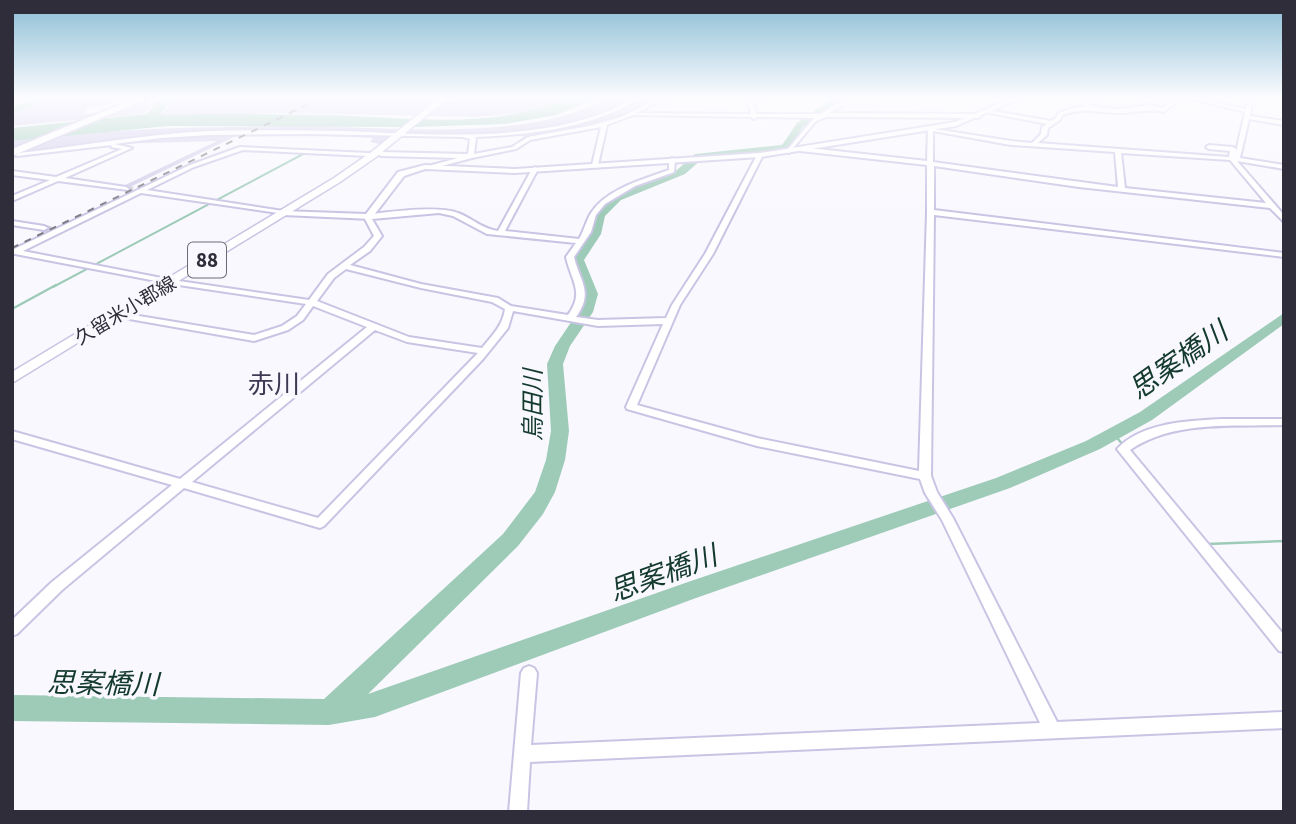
<svg xmlns="http://www.w3.org/2000/svg" width="1296" height="824" font-family="'Source Sans 3','Noto Sans JP',sans-serif">
  <style>
    .green { fill: #d2cde9 }
    .water { fill: #9ecbb8 }
    .lines { fill: none; stroke-linecap: round; stroke-linejoin: round }
    .stream-far1 { stroke: #9ecbb8; stroke-width: 2 }
    .stream { stroke: #9ecbb8; stroke-width: 2.5 }
    .river { fill: #9ecbb8; fill-rule: evenodd }
    .minor-tunnel-far1 { stroke: #d1cfd7; stroke-width: 5; stroke-dasharray: 5 2.5; stroke-linecap: butt }
    .minor-tunnel { stroke: #d1cfd7; stroke-width: 7; stroke-dasharray: 7 3.5; stroke-linecap: butt }
    .minor-casing { stroke: #cac4e4; stroke-width: 4 }
    .tertiary-casing { stroke: #cac4e4; stroke-width: 4 }
    .primary-casing { stroke: #cac4e4; stroke-width: 3 }
    .motorway-casing { stroke: #cac4e4; stroke-width: 4 }
    .minor { fill: #fff; fill-rule: evenodd }
    .tertiary { fill: #fff; fill-rule: evenodd }
    .primary { fill: #fff; fill-rule: evenodd }
    .motorway { fill: #fff; fill-rule: evenodd }
    .rail { stroke: #7e7d86; stroke-width: 2; stroke-dasharray: 7 7; stroke-linecap: butt }
    .labels { text-anchor: middle; stroke-width: 7; stroke-linejoin: round; paint-order: stroke }
    .far-street-label { font-size: 19px; fill: #2f2d39; stroke: #f9f8fe }
    .shield { fill: #f9f8fe; stroke: #6c6a74; stroke-width: 2 }
    .shield-label { font-size: 21px; font-weight: bold; fill: #2f2d39 }
    .water-label { font-size: 24px; font-style: italic; fill: #143a2d; stroke: #f9f8fe }
    .quarter-label { font-size: 26px; fill: #3f3953; stroke: #f9f8fe }
    .near-water-label { font-size: 28px; font-style: italic; fill: #143a2d; stroke: #f9f8fe }
  </style>
  <rect width="100%" height="100%" fill="#f9f8fe"/>
  <g class="green">
    <polygon points="50,98 125,98 103,106 88,108 83,114 120,111 151,98 159,98 143,104 152,105 144,114 12,126 12,112"/>
    <path d="M236 98H410L432 99 433 104C441 104 446 101 454 100 491 96 530 98 568 98L550 106 522 113 477 117 287 113 161 115 171 103 179 101Z"/>
    <path d="M605 98H655C617 123 568 130 523 136L514 133 459 138H404L405 134 396 133 379 144 370 142 373 138 244 132 130 187H121L217 141 109 144 32 155 33 152 12 155V141C104 128 197 127 289 126 376 125 530 145 605 98Z"/>
  </g>
  <path class="water" d="M568 98H598L556 115 505 124 413 127 168 126 12 141V128L147 114 160 99 177 100 170 102 161 114 165 115C220 113 275 114 330 115 408 117 495 131 568 98Z"/>
  <g class="lines">
    <g class="stream-far1">
      <polyline points="176,100 220,98"/>
      <polyline points="580,128 631,112"/>
      <polyline points="514,146 525,137 536,136"/>
      <polyline points="207,158 232,149"/>
      <polyline points="53,287 305,153"/>
    </g>
    <g class="stream">
      <polyline points="12,309 56,285"/>
      <polyline points="1114,434 1123,445"/>
      <polyline points="1132,453 1213,550"/>
      <polyline points="1208,544 1284,541"/>
    </g>
    <g class="river">
      <polygon points="38,98 50,98 12,113 12,107"/>
      <polygon points="833,98 841,98 836,106 803,127 788,149 702,159 685,174 621,200 605,216 601,234 584,260 598,294 593,312 570,346 563,364 569,431 565,460 555,492 543,514 518,546 368,694 688,582 996,478 1086,441 1140,412 1284,313 1284,324 1152,420 1100,449 1010,488 696,598 375,717 329,725 12,721 12,695 324,699 503,534 535,492 546,460 551,431 547,364 555,346 578,312 584,294 570,260 589,234 593,215 613,196 677,170 695,154 782,145 797,123"/>
    </g>
    <polyline class="minor-tunnel-far1" points="12,156 19,155"/>
    <g class="minor-tunnel">
      <polyline points="126,189 138,191"/>
      <polyline points="44,228 51,230"/>
    </g>
    <defs>
      <g id="minor">
        <polygon points="157,98 163,98 150,105 145,104"/>
        <path d="M635 98H641C593 128 530 135 474 137L476 138 474 154 512 147 528 137 589 126 621 117 659 98H665L636 113 751 114 747 98H752L756 114H820L839 103 841 98H846L843 105 829 113 978 114 981 116 978 118 826 117 816 121 789 153 787 152V150L814 118 757 117 754 119 751 117 633 115 607 125 598 165 595 167 592 165 601 127 530 140 516 149 472 158 434 168 432 167V165L458 158 381 156 378 154 381 152 468 154 470 139 463 137 309 134 209 135 161 138 114 144 132 148 65 178 126 187 129 189 128 190 58 181 12 201V196L50 180 12 175V171L56 177 122 149 111 147 112 145 17 156 16 155 19 153C82 146 145 134 209 131 253 130 298 130 342 131 425 134 527 143 606 112 616 108 625 103 635 98Z"/>
        <path d="M1092 98H1098L1088 104 1091 106 1119 109 1151 105 1163 108 1176 98H1181L1164 112C1148 108 1135 113 1119 113 1095 113 1087 107 1062 115L1060 120 1048 128 1047 135 1038 143 1229 157 1230 151 1209 149 1206 147 1209 145 1233 147 1236 149V152L1245 112 1187 98H1196L1246 109 1248 98H1253L1250 116 1284 121V125L1249 119 1240 158 1284 165V169L1237 161 1284 215V222L1270 208 1079 187 934 166V210L1284 253V257L934 215 931 476 937 492 953 518 1057 722 1284 712V728L530 762 527 812H509L521 673 524 668 529 666 534 668 537 673 531 745 1040 723 942 520 925 493 920 479 757 446 627 409 626 407 663 324 598 326 513 311 508 328 483 359 324 526 320 528 184 488 62 590 17 634 12 636V620L52 582 172 485 12 439V431L180 479 367 327 313 306 303 320 288 330 254 341 118 317 115 316V312L254 335 282 326 297 316 306 304 172 284 15 254H12V250L190 165 240 147 369 153V155L367 156 243 150 194 167 147 190 283 211 287 213 285 214 141 193 23 251 172 280 309 300 328 274 364 247 374 236 364 217 365 215C387 212 438 205 458 213 472 218 482 229 498 231L532 169 535 167 538 169 505 231 579 239C584 231 586 221 591 213 606 189 644 179 669 170V160L672 158 675 160 674 172 635 186 605 204 596 215 591 232 574 257C580 282 594 292 576 317L598 320 666 318 672 305 705 254 757 155 760 153 763 155 713 254 680 305 637 405 757 438 919 471 927 212V165L800 151 797 149 800 147 927 161 928 128 1011 141 1032 143 1041 134 1042 127 1047 124 985 112 988 110 1051 121 1056 118 1058 113 1076 107H1085L1082 103ZM933 131 1011 145 1115 152 1118 187 933 162ZM1121 153 1230 160 1266 203 1125 188ZM439 213 453 216 487 234 576 243 566 257C571 281 585 292 568 315L511 306 498 298 421 284 350 265 370 251 382 236 372 219ZM346 269 421 288 492 302 505 309C503 325 492 336 482 348L409 337 317 301 334 278ZM375 330 407 342 478 353 318 518 192 482Z"/>
        <polygon points="12,221 44,226 48,228 44,230 12,225"/>
        <path d="M1222 419H1284V425C1232 427 1174 420 1130 450L1284 635V652L1279 651 1117 449C1142 422 1188 421 1222 419Z"/>
      </g>
      <polygon id="tertiary" points="1013,98 1021,98 956,126 760,157 515,173 425,169 404,176 371,219 283,215 279,213 283,211 366,214 398,172 425,165 515,169 760,153 955,122"/>
      <polygon id="primary" points="439,98 448,98 376,157 340,182 12,383 12,372 334,178 370,153"/>
      <polygon id="motorway" points="136,98 149,98 12,156 12,149"/>
    </defs>
    <use href="#minor" class="minor-casing"/>
    <use href="#tertiary" class="tertiary-casing"/>
    <use href="#primary" class="primary-casing"/>
    <use href="#motorway" class="motorway-casing"/>
    <use href="#minor" class="minor"/>
    <use href="#tertiary" class="tertiary"/>
    <use href="#primary" class="primary"/>
    <use href="#motorway" class="motorway"/>
    <polyline class="rail" points="12,248 321,98"/>
  </g>
  <linearGradient id="sky" x2="0" y2="1"><stop stop-color="#8abdd5"/><stop offset="0.46" stop-color="#fcfcff"/><stop offset="1" stop-color="#fcfcff" stop-opacity="0"/></linearGradient>
  <rect width="1296" height="213" fill="url(#sky)"/>
  <g class="labels">
    <g class="far-street-label">
      <text transform="translate(125 310) rotate(-31)" y="7">久留米小郡線</text>
    </g>
    <rect class="shield" x="188" y="242.5" width="38" height="35" rx="5"/>
    <g class="shield-label">
      <text x="207" y="267">88</text>
    </g>
    <g class="water-label">
      <text transform="translate(533 405) rotate(-90)" y="8">烏田川</text>
    </g>
    <g class="quarter-label">
      <text x="274" y="393">赤川</text>
    </g>
    <g class="near-water-label">
      <text transform="translate(1178 360) rotate(-35)" y="10">思案橋川</text>
      <text transform="translate(663 573) rotate(-20)" y="10">思案橋川</text>
      <text transform="translate(103 683) rotate(1)" y="10">思案橋川</text>
    </g>
  </g>
  <rect width="1296" height="824" fill="none" stroke="#2f2d39" stroke-width="28"/>
</svg>
